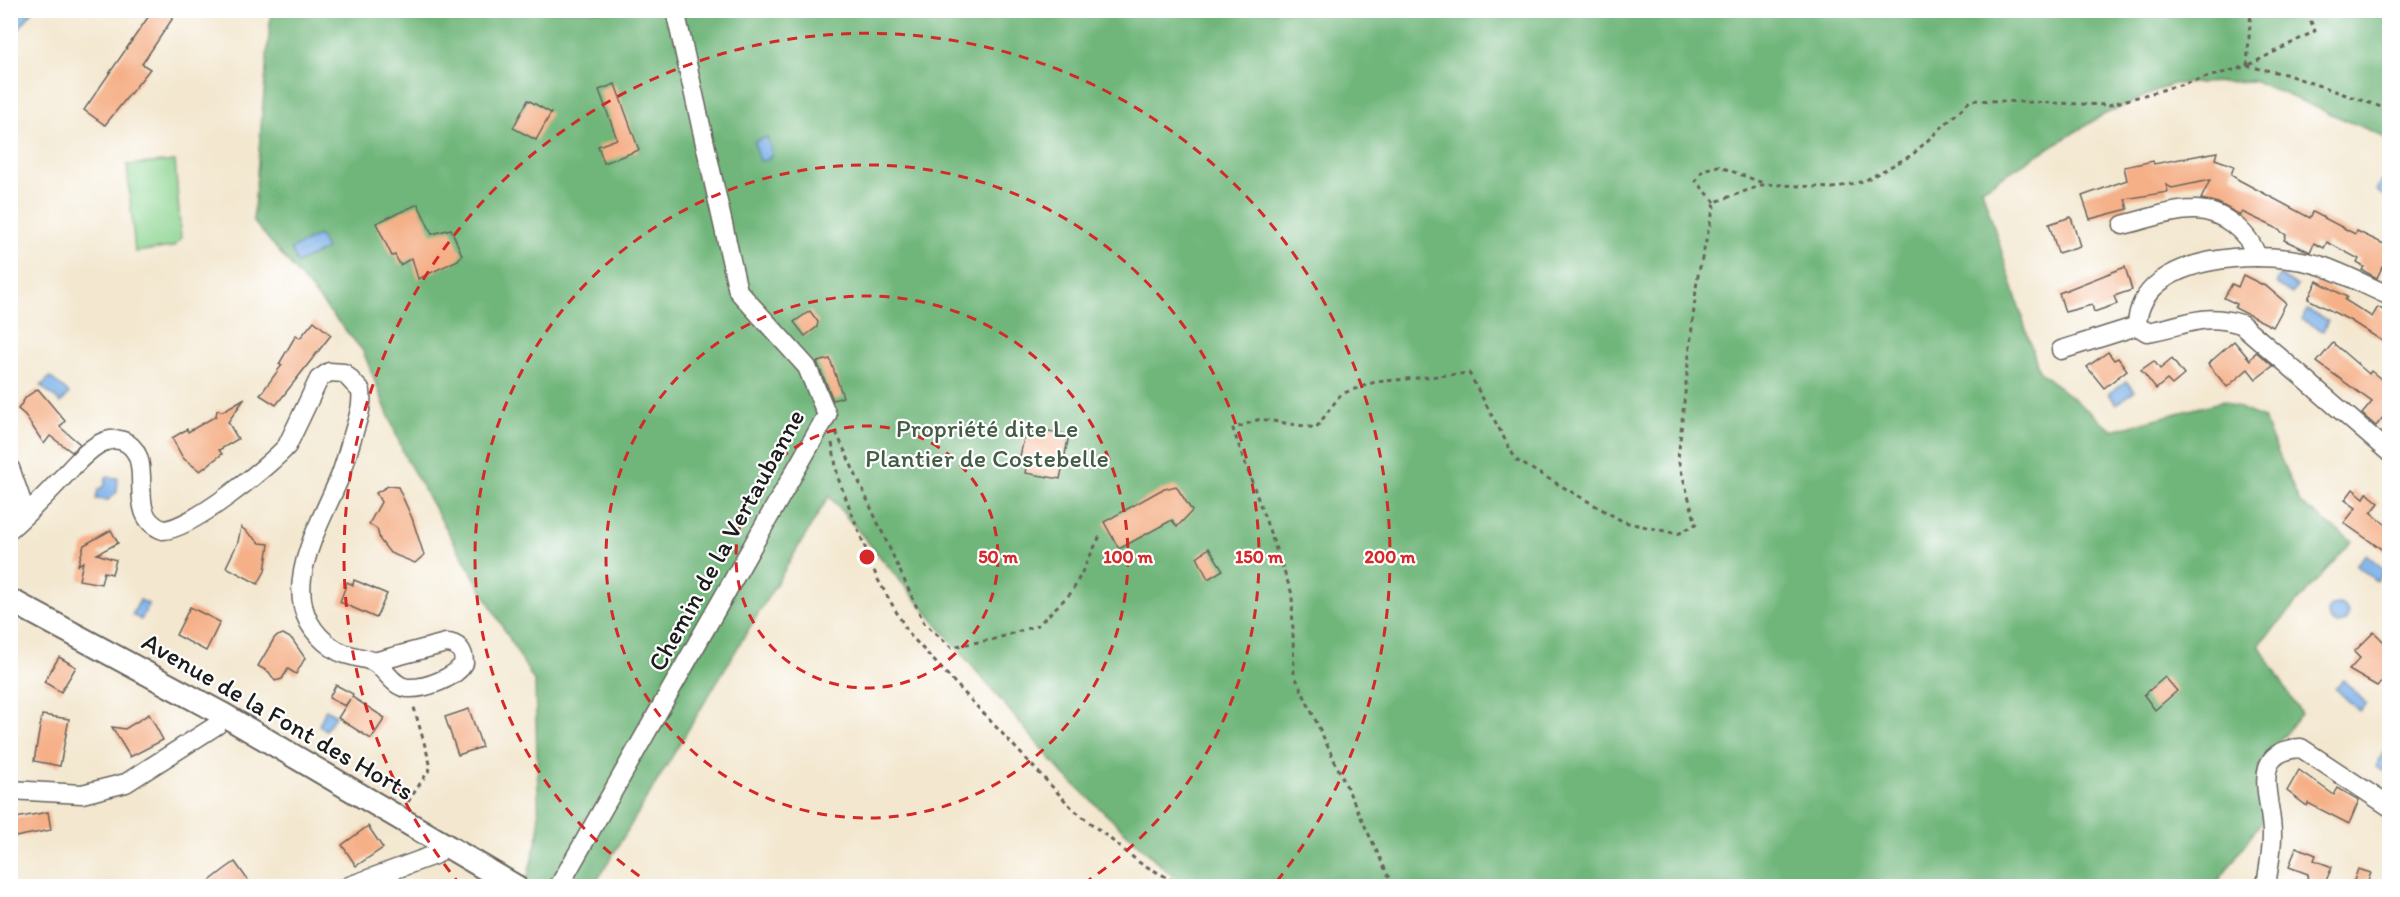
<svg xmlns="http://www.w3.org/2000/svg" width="2400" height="897" font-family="Itim,sans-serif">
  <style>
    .green { fill: #8bd490; stroke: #547856; stroke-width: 1.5 }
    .forest { fill: #70b67a; stroke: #46694b; stroke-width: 1.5 }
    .water { fill: #7bb0e9; stroke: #4c6682; stroke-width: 1.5 }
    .building { fill: #f5b088 }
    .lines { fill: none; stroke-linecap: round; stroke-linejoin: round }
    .minor-casing { stroke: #67635b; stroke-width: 21 }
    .major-casing { stroke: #67635b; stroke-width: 26 }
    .path { stroke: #67635b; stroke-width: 3; stroke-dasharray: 4.5 4.5; stroke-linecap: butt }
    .minor { stroke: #fff; stroke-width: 18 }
    .major { stroke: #fff; stroke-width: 22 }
    .ring { fill: none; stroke: #d62828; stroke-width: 3; stroke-dasharray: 10 8 }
    .labels { text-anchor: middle; stroke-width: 4.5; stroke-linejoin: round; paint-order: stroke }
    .park-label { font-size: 26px; fill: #435c45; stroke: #fff }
    .street-label { font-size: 26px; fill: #1c1c1c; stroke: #fff }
    .centre { fill: #d62828; stroke: #fff; stroke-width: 3 }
    .ring-label { font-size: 18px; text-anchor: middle; font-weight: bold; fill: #d62828; stroke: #fff; stroke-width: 4.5; stroke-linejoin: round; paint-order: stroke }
  </style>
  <rect width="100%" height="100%" fill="#fff"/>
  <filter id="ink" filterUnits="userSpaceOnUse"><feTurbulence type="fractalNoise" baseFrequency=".0167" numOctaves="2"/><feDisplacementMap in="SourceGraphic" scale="12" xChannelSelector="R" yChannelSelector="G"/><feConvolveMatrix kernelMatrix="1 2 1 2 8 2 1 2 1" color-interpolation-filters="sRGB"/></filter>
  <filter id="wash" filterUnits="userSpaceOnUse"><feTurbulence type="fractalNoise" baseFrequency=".008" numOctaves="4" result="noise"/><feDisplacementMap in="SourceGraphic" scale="24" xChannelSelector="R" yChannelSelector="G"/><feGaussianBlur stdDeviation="1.35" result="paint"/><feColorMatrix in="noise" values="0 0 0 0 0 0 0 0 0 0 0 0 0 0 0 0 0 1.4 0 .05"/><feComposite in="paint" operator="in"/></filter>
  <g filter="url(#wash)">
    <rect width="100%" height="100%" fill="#f3e7cf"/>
    <polygon class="green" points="175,161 181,239 173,247 135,252 127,165"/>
    <polygon class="forest" points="271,11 2389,11 2389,141 2378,134 2254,81 2172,84 2101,116 1982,189 2039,371 2112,430 2224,401 2263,418 2300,503 2352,541 2259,645 2301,714 2260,764 2267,814 2215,886 1183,886 1063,774 829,496 594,886 525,886 539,831 535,683 405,457 363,351 253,221"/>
    <g class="water">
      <polygon points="10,11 11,10 33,11 18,30 11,25"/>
      <polygon points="767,137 772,154 767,160 760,161 754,142"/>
      <polygon points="2381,181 2389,186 2389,199 2376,191"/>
      <polygon points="319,235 326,249 297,263 291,249"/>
      <polygon points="2280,276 2297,286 2292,294 2276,284"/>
      <polygon points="2307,310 2328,320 2323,331 2302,320"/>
      <polygon points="50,377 69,393 61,403 41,386"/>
      <polygon points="2126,381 2134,391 2117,404 2109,394"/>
      <polygon points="106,477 118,478 117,492 108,500 96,499 98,490 105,485"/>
      <polygon points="2366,554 2385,570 2376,581 2356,565"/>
      <polygon points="140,600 149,604 141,620 132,615"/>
      <circle cx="2338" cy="614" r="10"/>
      <polygon points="2343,680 2366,703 2359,711 2335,688"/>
      <polygon points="326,709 336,715 326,730 319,725"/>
      <polygon points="2386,750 2389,752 2389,765 2385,772 2376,767"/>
    </g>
    <g id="blocks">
      <g class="building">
        <polygon points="153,10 163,10 173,18 142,64 150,69 105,125 84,110"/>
        <polygon points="615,84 639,150 604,163 598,146 617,139 599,90"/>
        <polygon points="528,100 551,113 536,140 513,128"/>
        <polygon points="2217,152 2215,159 2234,166 2231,175 2239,180 2310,218 2313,212 2355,234 2357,231 2390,247 2390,271 2382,267 2377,278 2362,270 2364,267 2357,263 2359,259 2327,242 2324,248 2314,243 2310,252 2306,250 2284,240 2286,235 2274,227 2242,212 2240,215 2218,203 2201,199 2210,180 2172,188 2166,185 2168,192 2125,199 2128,209 2090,219 2082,196 2127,180 2124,167 2153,161 2154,164"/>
        <polygon points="418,204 432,234 451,229 462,255 458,260 418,279 412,258 400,265 395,255 392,256 376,223"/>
        <polygon points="2071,217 2080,246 2058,253 2049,224"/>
        <polygon points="2125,267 2132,290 2114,296 2117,304 2094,312 2092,305 2065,312 2059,293"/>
        <polygon points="2243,275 2267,287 2286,303 2273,327 2235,308 2237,304 2224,298 2232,284 2238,287"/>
        <polygon points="2317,281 2347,297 2345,300 2372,317 2378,307 2390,314 2390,346 2351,321 2308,299"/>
        <polygon points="810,311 818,322 817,327 805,336 794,322"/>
        <polygon points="314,321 331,335 276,405 260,395 282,365 279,364 296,335 300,338"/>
        <polygon points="2234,341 2250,360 2256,352 2273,366 2256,379 2248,369 2227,387 2208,364"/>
        <polygon points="2333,343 2369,374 2371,371 2390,386 2390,421 2384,416 2376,426 2362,414 2372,402 2317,362"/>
        <polygon points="2108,352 2114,360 2118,358 2127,370 2104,388 2087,367"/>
        <polygon points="830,359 843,397 833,400 817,362"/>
        <polygon points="2172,359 2184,375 2172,385 2167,380 2156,389 2141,370 2154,361 2160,369"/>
        <polygon points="38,389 65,421 60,427 80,444 72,452 50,436 44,444 25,415 18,409 26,397"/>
        <polygon points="245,398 228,422 238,439 219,450 222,454 200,471 183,458 172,438 187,429 188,432 216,416 217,410 223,411"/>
        <polygon points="1033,428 1069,435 1060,479 1025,473 1027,463 1019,461 1024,438 1031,439"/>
        <polygon points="388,486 398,487 412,518 424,555 415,563 390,553 380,540 377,529 369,524 381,502 376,493"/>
        <polygon points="1176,486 1192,511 1177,527 1172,520 1119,549 1104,522 1161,490"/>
        <polygon points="2353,489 2364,498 2367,493 2379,503 2371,513 2390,528 2390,555 2344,523 2356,508 2345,500"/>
        <polygon points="241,527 260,543 269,544 265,571 258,584 226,567 238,542"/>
        <polygon points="111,530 118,543 97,554 116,560 112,574 104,572 101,584 79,580 83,562 78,565 84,545"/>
        <polygon points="1209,548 1223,570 1208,579 1197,557"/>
        <polygon points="354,580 387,594 376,618 340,602 347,582 353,585"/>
        <polygon points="190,607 220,622 206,651 176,635"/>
        <polygon points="2374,632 2390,648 2390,673 2377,686 2349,670 2360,658 2354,652"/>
        <polygon points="283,634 292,639 305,658 296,674 288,669 282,679 275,681 269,672 258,666 275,637"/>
        <polygon points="59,657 76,667 61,692 44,682"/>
        <polygon points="2165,677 2177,691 2155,710 2144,695"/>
        <polygon points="336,685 353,694 352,697 385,718 371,739 338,718 350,699 345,706 329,698"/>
        <polygon points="469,709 482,747 458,755 445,717"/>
        <polygon points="149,714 163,740 130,757 112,727 125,729"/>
        <polygon points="42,715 69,719 60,766 34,761"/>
        <polygon points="2299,770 2334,795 2338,788 2359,800 2349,824 2308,803 2307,806 2287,791"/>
        <polygon points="48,812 51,830 10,838 10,819"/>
        <polygon points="368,826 383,848 356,866 342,845"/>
        <polygon points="2296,847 2316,855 2314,860 2332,867 2324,885 2307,879 2308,874 2289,867"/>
        <polygon points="235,862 252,886 203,886 225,869"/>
        <polygon points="2358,869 2371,873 2366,886 2352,886"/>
      </g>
    </g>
  </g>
  <g filter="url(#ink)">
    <use href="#blocks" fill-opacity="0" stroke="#67635b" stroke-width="1.5"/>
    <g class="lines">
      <defs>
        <g id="minor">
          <path d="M2123 225C2145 220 2170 210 2193 210 2221 209 2249 232 2257 257"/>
          <path d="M2390 296C2367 286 2345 274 2322 266 2271 249 2139 250 2137 326L2147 332C2186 326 2200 312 2241 324L2390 453"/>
          <polyline points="2061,350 2137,326"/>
          <polyline points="10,468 26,514"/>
          <path d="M10 529C28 513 44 497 60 480 72 468 85 451 101 443 109 439 119 438 127 443 157 463 123 515 163 530 190 530 268 467 287 446L319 379 329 372 344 373 361 391C363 407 357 420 353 435 348 450 345 465 339 479 318 530 269 604 333 648 346 657 358 656 372 661 385 667 392 687 408 688 425 689 455 678 464 663 464 651 458 643 446 643L374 662"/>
          <polyline points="10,790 82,794 126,783 217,725 224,715"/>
          <polyline points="349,886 437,854 443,845"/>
          <polyline points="559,886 827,415 807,367 738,291 675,10"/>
          <path d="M2266 886C2268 870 2272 853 2272 836 2273 800 2246 751 2301 748L2390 807"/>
        </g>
        <polyline id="major" points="10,600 224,715 515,886"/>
      </defs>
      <use href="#minor" class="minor-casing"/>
      <use href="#major" class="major-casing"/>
      <g class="path">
        <polyline points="2249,65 2315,31 2306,10"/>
        <polyline points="2247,66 2251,10"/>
        <polyline points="1715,202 1696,181 1703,170 1718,166 1763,183"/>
        <polyline points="836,432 924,623 951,647 995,639 1038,625 1072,592 1100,536"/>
        <polyline points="832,443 838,478 877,578 909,634 1073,809 1140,863 1183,886"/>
        <polyline points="408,802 431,767 413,704"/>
        <polyline points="1393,886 1294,674 1292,594 1233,429 1260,419 1316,428 1341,394 1375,382 1469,373 1516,460 1624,522 1678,534 1696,524 1678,459 1697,280 1715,202 1765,184 1833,188 1864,181 1912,155 1971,100 2109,105 2247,66 2285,74 2390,110"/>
      </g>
      <use href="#minor" class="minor"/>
      <use href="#major" class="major"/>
    </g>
  </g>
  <g class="ring">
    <circle cx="867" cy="557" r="131"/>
    <circle cx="867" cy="557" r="261"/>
    <path d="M654 886A392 392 0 1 1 1080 886"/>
    <path d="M461 886A523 523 0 1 1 1273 886"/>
  </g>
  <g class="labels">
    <g class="park-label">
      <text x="987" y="437">Propriété dite Le<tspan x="987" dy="30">Plantier de Costebelle</tspan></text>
    </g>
    <g class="street-label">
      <text transform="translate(726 540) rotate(-61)" y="9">Chemin de la Vertaubanne</text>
      <text transform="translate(278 716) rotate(30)" y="9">Avenue de la Font des Horts</text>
    </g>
  </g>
  <circle cx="867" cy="557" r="9" class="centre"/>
  <g class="ring-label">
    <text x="998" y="563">50 m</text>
    <text x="1128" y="563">100 m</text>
    <text x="1259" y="563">150 m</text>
    <text x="1390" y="563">200 m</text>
  </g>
  <rect width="2400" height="897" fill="none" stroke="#fff" stroke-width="36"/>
</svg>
